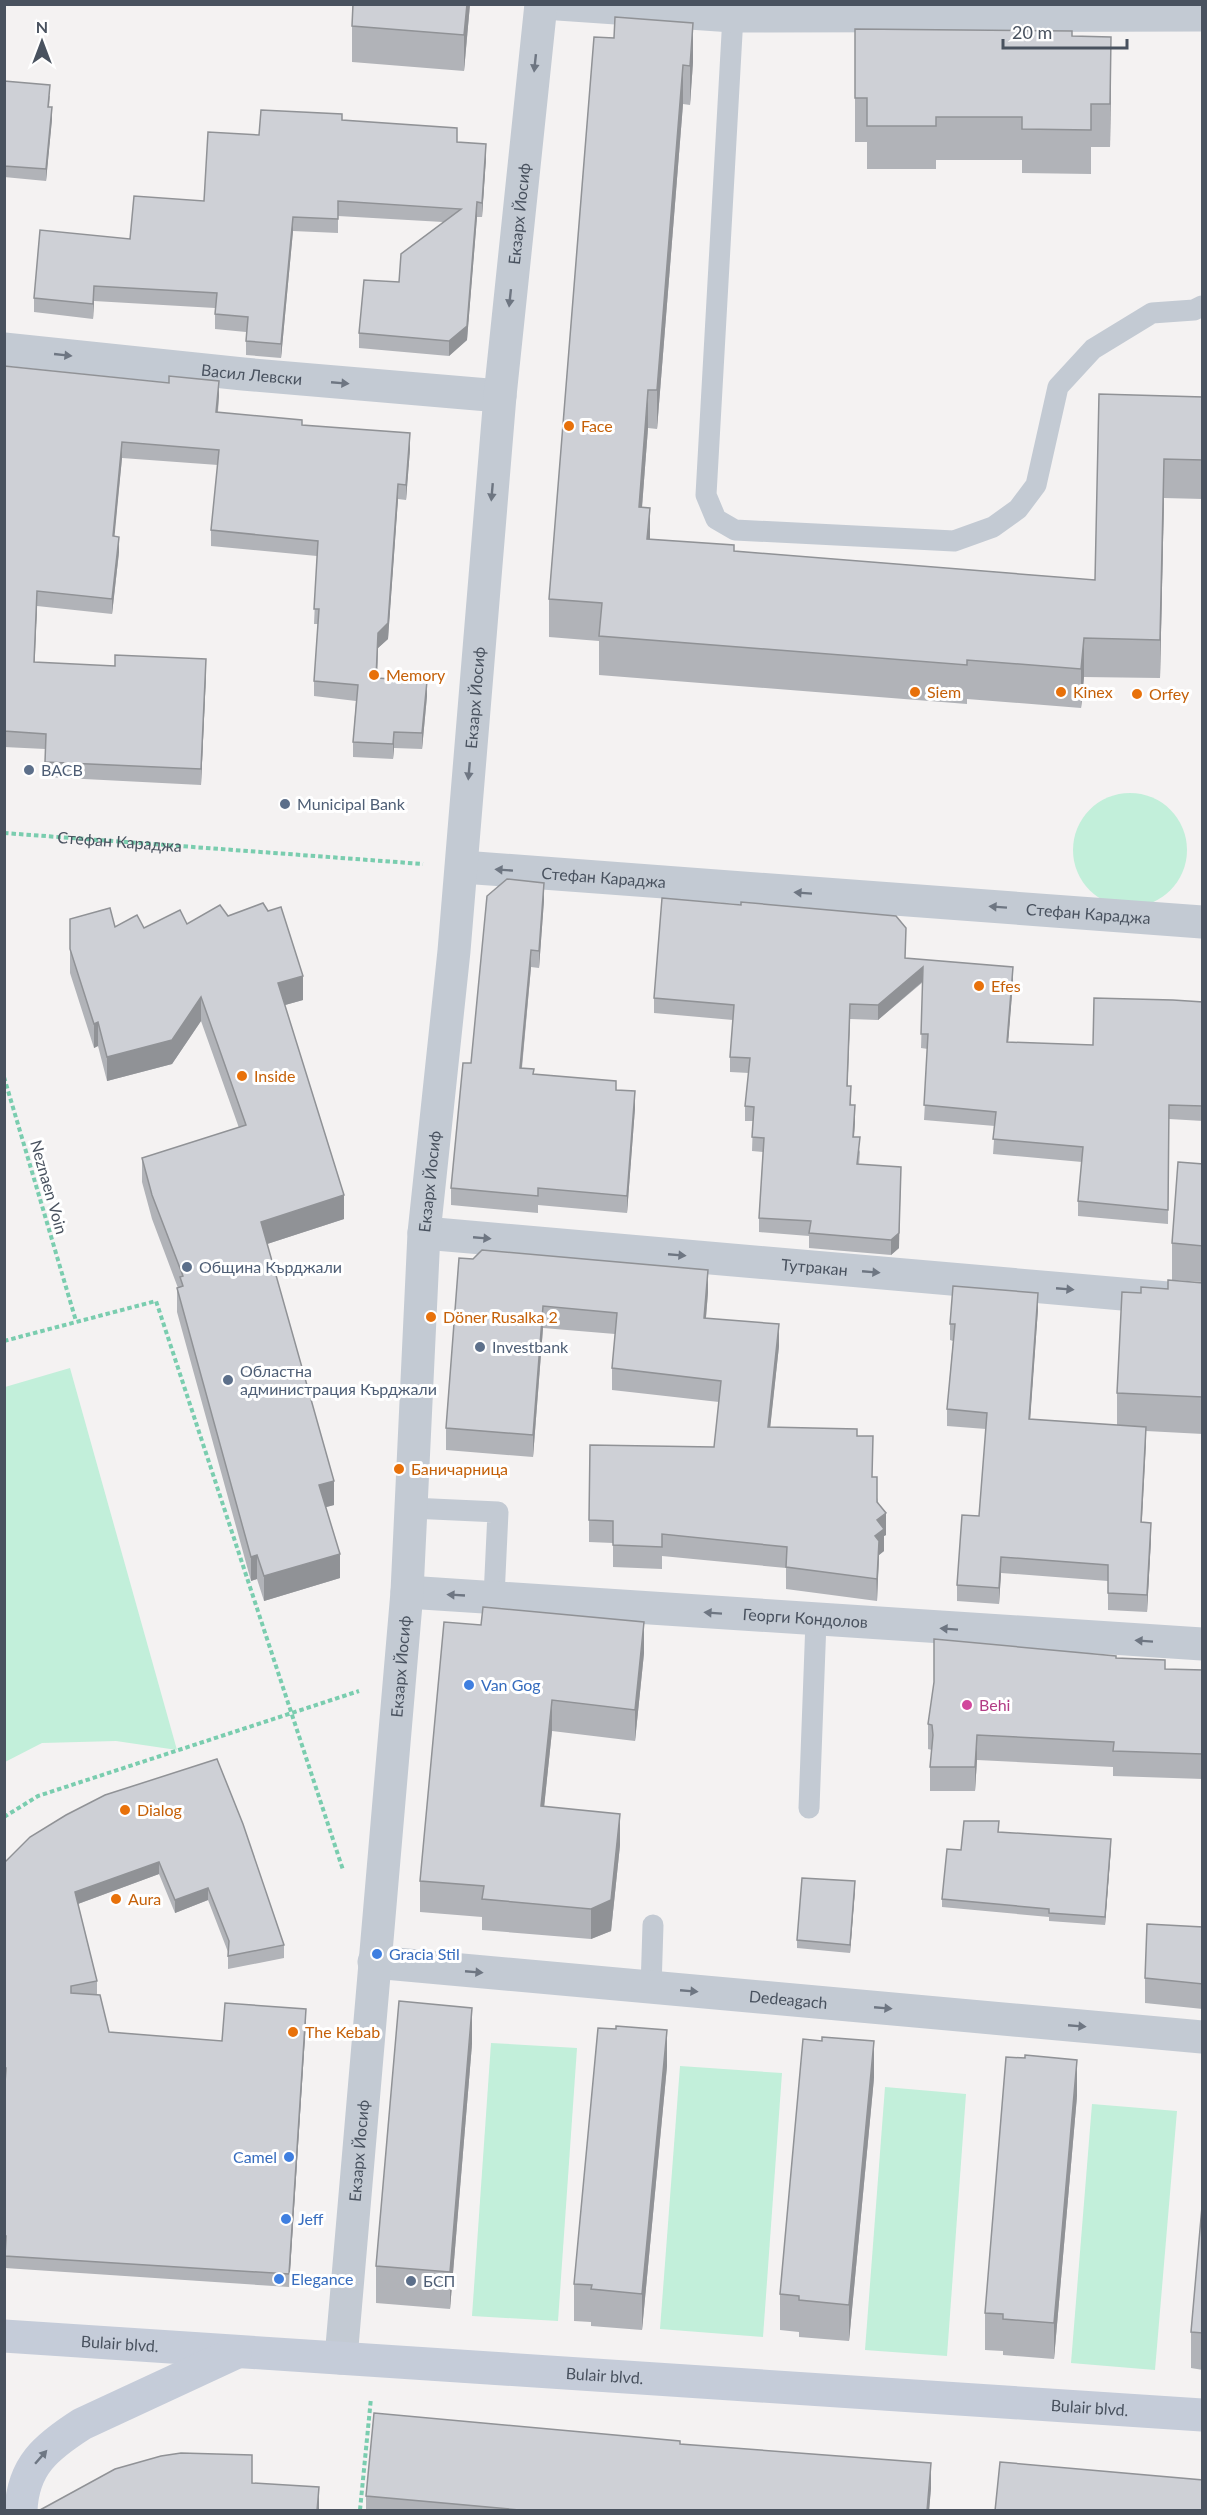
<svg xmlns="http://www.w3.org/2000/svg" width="1207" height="2515" font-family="Lato,sans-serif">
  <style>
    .green { fill: #c2efda }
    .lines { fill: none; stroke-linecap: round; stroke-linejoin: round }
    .path { stroke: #7acdaf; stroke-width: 4; stroke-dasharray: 4.5 3; stroke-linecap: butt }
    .service { stroke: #c3cad3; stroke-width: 21 }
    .minor { stroke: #c3cad3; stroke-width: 33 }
    .secondary { stroke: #c5ccd9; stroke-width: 33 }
    .wall { fill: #b1b3b8 }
    .shaded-wall { fill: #909296 }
    .building { fill: #ced0d6; stroke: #909296; stroke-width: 1.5 }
    .oneway { fill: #6e7682 }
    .oneway2 { fill: #6e7784 }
    .food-dot { fill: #e8710a; stroke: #fff; stroke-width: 2 }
    .service-dot { fill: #5c6f8a; stroke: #fff; stroke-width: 2 }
    .shop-dot { fill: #3f7fe0; stroke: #fff; stroke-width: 2 }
    .hotel-dot { fill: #d1479c; stroke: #fff; stroke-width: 2 }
    .labels { text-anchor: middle; stroke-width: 6; stroke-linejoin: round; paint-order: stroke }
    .street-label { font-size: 16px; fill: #49525f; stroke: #fff }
    .food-label { font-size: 16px; fill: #c56008; stroke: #fff; text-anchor: start }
    .service-label { font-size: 16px; fill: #4e5e75; stroke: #fff; text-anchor: start }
    .shop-label { font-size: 16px; fill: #366cbe; stroke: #fff; text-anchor: start }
    .hotel-label { font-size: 16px; fill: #b23c85; stroke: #fff; text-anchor: start }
  </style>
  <rect width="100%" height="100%" fill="#f4f2f2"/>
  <g class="green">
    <circle cx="1130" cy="850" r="57"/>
    <polygon points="70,1368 177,1750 116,1741 42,1743 5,1762 5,1387"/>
    <polygon points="491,2043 577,2048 558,2321 472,2316"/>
    <polygon points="680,2066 782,2073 763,2337 660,2329"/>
    <polygon points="885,2087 966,2094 947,2356 865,2350"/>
    <polygon points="1092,2104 1177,2111 1155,2370 1071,2363"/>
  </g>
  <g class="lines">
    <g class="path">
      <path id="s1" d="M4 833 423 864"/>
      <polyline points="4,1077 76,1321"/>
      <polyline points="4,1341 156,1301 343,1870"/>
      <polyline points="4,1817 38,1796 359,1691"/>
      <polyline points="360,2510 371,2398"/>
    </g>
    <g class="service">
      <polyline points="733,16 706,495 716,519 735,530 954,541 993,527 1018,509 1036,485 1058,387 1093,349 1152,313 1194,310 1202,306"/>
      <polyline points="411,1508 498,1512 494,1597"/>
      <polyline points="809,1808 816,1621"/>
      <polyline points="651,1988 653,1925"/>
    </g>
    <g class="minor">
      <polyline points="558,4 733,16 1202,15"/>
      <path id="s2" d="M4 349 243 374 500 396"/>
      <path id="s3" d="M462 867 1202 922"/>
      <path id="s4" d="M424 1233 1202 1301"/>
      <path id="s5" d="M407 1592 1202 1644"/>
      <path id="s6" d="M374 1962 1202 2037"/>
      <path id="s7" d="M341 2358 407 1592 424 1233 454 951 500 396 541 4"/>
    </g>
    <g class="secondary">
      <path id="s8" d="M4 2336 1202 2415"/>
      <path d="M21 2510C23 2466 46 2447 82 2424L235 2353"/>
    </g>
  </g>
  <g class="wall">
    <polygon points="353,4 470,4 464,71 352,62 352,26"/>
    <polygon points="1072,36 1111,81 1110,147 1091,147 1091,174 1022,173 1022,160 936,160 936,169 867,169 867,142 855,142 855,98"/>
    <polygon points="594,37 693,62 690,105 683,104 657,429 648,428 642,507 650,540 734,551 1095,580 1099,394 1203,397 1203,499 1164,498 1160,678 1084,677 1081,708 967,699 967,704 599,675 599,641 549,637 549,599"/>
    <polygon points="4,81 50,96 49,107 52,119 46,181 4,177"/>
    <polygon points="342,120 457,142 486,158 482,217 477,217 467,340 449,356 359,348 359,333 399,282 443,222 338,216 338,233 293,231 281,358 246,355 246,332 215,329 215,308 94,301 93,319 34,312 34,298 130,239 204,201 259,135"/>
    <polygon points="4,366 219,396 218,412 302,425 410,449 406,500 398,499 388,639 378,648 377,678 427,696 422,749 394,748 393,759 353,757 353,742 356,701 314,696 314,681 318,624 314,624 317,556 211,546 211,530 218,465 122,458 114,536 119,552 112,614 37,606 34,662 206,674 201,785 45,777 45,749 4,747"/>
    <polygon points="544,900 539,968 531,967 522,1068 534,1074 616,1090 635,1108 627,1213 538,1205 538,1213 451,1205 451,1188 471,1063"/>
    <polygon points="228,916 303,1000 285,1005 344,1219 267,1244 334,1505 326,1507 340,1578 264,1601 257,1579 251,1581 177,1312 177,1288 178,1288 152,1219 142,1182 142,1158 239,1128 201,1021 172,1064 107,1081 98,1046 94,1048 70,973 70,919 115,927 144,928 187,924"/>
    <polygon points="906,958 1013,982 1008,1042 1093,1045 1203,1002 1203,1121 1169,1119 1168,1224 1078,1216 1078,1201 1082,1162 993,1154 995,1126 924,1120 928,1049 921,1048 923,982 878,1020 850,1019 847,1086 855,1120 854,1137 860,1152 859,1165 899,1248 891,1255 809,1248 809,1236 759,1232 759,1218 763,1152 752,1151 753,1121 745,1121 745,1106 749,1073 730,1072 730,1057 733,1020 654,1013 654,998"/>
    <polygon points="1203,1164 1203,1282 1172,1280 1172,1243"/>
    <polygon points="459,1258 708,1292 706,1318 779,1346 770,1427 857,1436 872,1477 886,1535 884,1536 884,1551 879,1555 877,1601 786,1589 786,1568 662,1556 662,1569 613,1567 613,1543 589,1542 589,1520 714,1447 719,1402 612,1390 612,1368 615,1334 543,1328 533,1457 446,1450 446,1428"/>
    <polygon points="1203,1283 1203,1434 1146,1431 1141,1523 1151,1539 1147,1612 1108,1610 1108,1581 1001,1573 999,1604 957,1601 957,1585 979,1516 986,1429 947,1426 947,1409 953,1341 950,1340 950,1324 1038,1309 1030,1419 1117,1425 1117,1393 1141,1293"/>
    <polygon points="481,1625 644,1653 635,1741 552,1731 544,1806 620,1845 611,1931 591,1939 482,1930 482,1917 420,1912 420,1881"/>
    <polygon points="1116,1658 1165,1669 1203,1670 1203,1779 1113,1776 1113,1767 977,1760 975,1791 930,1791 930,1767 932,1750 928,1749 928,1724"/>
    <polygon points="105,1795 284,1945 284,1958 228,1969 228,1952 208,1900 175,1913 159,1874 78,1904 97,1981 97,1994 95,1994 109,2032 222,2041 306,2021 289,2287 5,2268 4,1863"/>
    <polygon points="999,1832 1111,1847 1105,1925 1049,1921 1049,1917 942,1907 942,1899 961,1850"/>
    <polygon points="855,1889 850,1953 797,1948 797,1940"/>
    <polygon points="1203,1927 1203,2009 1145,2003 1145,1978"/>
    <polygon points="616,2029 667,2066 642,2330 591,2326 591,2322 574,2321 574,2284"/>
    <polygon points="472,2044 450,2309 376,2303 376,2266"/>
    <polygon points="874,2078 849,2341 799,2337 799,2332 780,2330 780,2294"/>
    <polygon points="1077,2096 1054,2359 1003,2355 1003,2351 985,2350 985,2313"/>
    <polygon points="1203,2195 1203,2370 1191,2368 1191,2332"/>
    <polygon points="680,2444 931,2488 929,2511 366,2511 366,2496"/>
  </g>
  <g class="shaded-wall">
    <polygon points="467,4 470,4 464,71 464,35"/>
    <polygon points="693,23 693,62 690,105 690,66"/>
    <polygon points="1111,37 1111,81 1110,147 1110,104"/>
    <polygon points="683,65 683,104 657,429 657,390"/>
    <polygon points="52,107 52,119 46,181 46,169"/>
    <polygon points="486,144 486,158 482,217 482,203"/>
    <polygon points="477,202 477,217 467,340 449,356 449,341"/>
    <polygon points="293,217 293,231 281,358 281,344"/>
    <polygon points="94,286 94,301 93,319 93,304"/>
    <polygon points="219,381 219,396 216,427 216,412"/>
    <polygon points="648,390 648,428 639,546 639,507"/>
    <polygon points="410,433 410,449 406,500 406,485"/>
    <polygon points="122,442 122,458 113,552 113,536"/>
    <polygon points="1164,459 1164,498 1160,678 1160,640"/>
    <polygon points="398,484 398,499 388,639 378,648 376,693 378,633"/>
    <polygon points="650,508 650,546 647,539"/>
    <polygon points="119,537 119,552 112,614 112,599"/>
    <polygon points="37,591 37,606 34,678 34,662"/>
    <polygon points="1084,638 1084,677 1081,708 1081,669"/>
    <polygon points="206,659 206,674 201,785 201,769"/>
    <polygon points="427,681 427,696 422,749 422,733"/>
    <polygon points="394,732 394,748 393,759 393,744"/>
    <polygon points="544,883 544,900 539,968 539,951"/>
    <polygon points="531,950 531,967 520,1085 520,1068"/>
    <polygon points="923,967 923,981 878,1020 878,1005"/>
    <polygon points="1013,967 1013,982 1007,1057 1007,1042"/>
    <polygon points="303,976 303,1000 278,1007 278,983"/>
    <polygon points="201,997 201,1021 172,1064 107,1081 107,1057"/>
    <polygon points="850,1004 850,1019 847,1101 847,1086"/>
    <polygon points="98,1022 98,1046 94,1048 94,1024"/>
    <polygon points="635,1091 635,1108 627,1213 627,1196"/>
    <polygon points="855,1105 855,1120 853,1152 853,1137"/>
    <polygon points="901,1167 899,1248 891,1255 891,1240"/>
    <polygon points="344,1195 344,1219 261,1246 261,1222"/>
    <polygon points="708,1270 708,1292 704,1340 704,1318"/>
    <polygon points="1038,1293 1038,1309 1029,1436 1029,1419"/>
    <polygon points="543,1306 543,1328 533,1457 533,1435"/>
    <polygon points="779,1324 779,1346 768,1448 768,1427"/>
    <polygon points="1146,1427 1146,1443 1141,1539 1141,1522"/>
    <polygon points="334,1481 334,1505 319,1509 319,1485"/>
    <polygon points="886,1513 886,1535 884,1536 884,1551 879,1555 877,1601 875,1536 877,1520"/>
    <polygon points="1151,1523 1151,1539 1147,1612 1147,1595"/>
    <polygon points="340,1554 340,1578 264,1601 264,1576"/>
    <polygon points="257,1555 257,1579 251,1581 251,1557"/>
    <polygon points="1001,1557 1001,1573 999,1604 999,1588"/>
    <polygon points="644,1622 644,1653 635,1741 635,1710"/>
    <polygon points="552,1700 552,1731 541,1837 541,1806"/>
    <polygon points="977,1735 977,1760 975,1791 975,1767"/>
    <polygon points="620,1814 620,1845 611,1931 591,1939 591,1909"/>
    <polygon points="1111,1839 1111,1847 1105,1925 1105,1917"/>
    <polygon points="159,1862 159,1874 75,1905 75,1892"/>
    <polygon points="855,1881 855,1889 850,1953 850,1945"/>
    <polygon points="208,1888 208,1900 175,1913 175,1900"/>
    <polygon points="472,2008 472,2044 450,2309 450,2272"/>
    <polygon points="306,2009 306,2021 289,2287 289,2274"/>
    <polygon points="667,2030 667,2066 642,2330 642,2294"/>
    <polygon points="874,2041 874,2078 849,2341 849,2305"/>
    <polygon points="1077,2060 1077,2096 1054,2359 1054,2323"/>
    <polygon points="931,2463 931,2488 929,2511 927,2511"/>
    <polygon points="319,2487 319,2511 317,2511"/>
  </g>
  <g class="building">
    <polygon points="353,4 467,4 464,35 352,26"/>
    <polygon points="615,17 693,23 690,66 683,65 657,390 648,390 639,507 650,508 647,539 734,545 734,551 1095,580 1099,394 1203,397 1203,460 1164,459 1160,640 1084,638 1081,669 967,660 967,665 599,636 602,603 549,599 594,37 614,38"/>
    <polygon points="855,29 1072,31 1072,36 1111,37 1110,104 1091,104 1091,130 1022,129 1022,117 936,117 936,126 867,126 867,98 855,98"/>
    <polygon points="4,81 50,85 48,107 52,107 46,169 4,166"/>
    <polygon points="261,110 342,114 342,120 457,128 457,142 486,144 482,203 477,202 467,326 449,341 359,333 364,280 399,282 401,254 461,209 338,201 338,219 293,217 281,344 246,341 248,317 215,314 217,293 94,286 93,304 34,298 40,230 130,239 134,196 204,201 208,132 259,135"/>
    <polygon points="4,366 169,383 169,376 219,381 216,412 302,420 302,425 410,433 406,485 398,484 388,623 378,633 376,678 427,681 422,733 394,732 393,744 353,742 358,685 314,681 319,609 314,609 318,541 211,530 219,450 122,442 113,536 119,537 112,599 37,591 34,662 115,666 115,655 206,659 201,769 45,762 46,734 4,731"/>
    <polygon points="507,879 544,883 539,951 531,950 520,1068 534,1069 533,1074 616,1081 616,1090 635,1091 627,1196 538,1188 538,1196 451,1188 463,1063 471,1063 487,896"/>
    <polygon points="662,898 741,905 741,902 896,916 906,928 905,958 1013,967 1007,1042 1093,1045 1094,998 1173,1000 1203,1002 1203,1106 1169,1105 1168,1210 1078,1201 1083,1147 993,1139 996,1112 924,1105 928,1034 921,1034 923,967 878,1005 850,1004 847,1086 851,1086 850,1105 855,1105 853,1137 860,1137 857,1164 901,1167 899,1233 891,1240 809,1233 811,1221 759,1218 764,1138 752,1137 754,1107 745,1106 750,1058 730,1057 734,1005 654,998"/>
    <polygon points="263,903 268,911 281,907 303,976 278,983 344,1195 261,1222 334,1481 319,1485 340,1554 264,1576 257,1555 251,1557 177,1288 183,1286 180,1277 183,1276 152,1195 142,1158 246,1125 201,997 172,1040 107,1057 98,1022 94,1024 70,949 70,919 110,908 115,927 137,915 144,928 180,910 187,924 220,905 228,916"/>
    <polygon points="1178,1162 1203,1164 1203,1246 1172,1243"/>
    <polygon points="482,1250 708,1270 704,1318 779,1324 768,1427 857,1429 857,1436 873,1436 872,1477 877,1477 877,1502 886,1513 877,1520 884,1529 875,1536 879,1541 877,1579 786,1567 787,1547 662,1534 662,1547 613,1545 613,1521 589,1520 590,1445 714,1447 721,1381 612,1368 617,1313 543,1306 533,1435 446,1428 459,1258 473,1259"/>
    <polygon points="1168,1280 1203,1283 1203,1397 1117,1393 1122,1292 1141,1293 1141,1287 1168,1289"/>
    <polygon points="953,1286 1038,1293 1029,1419 1146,1427 1141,1522 1151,1523 1147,1595 1108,1593 1108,1565 1001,1557 999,1588 957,1585 962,1515 979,1516 987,1413 947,1409 955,1324 950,1324"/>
    <polygon points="483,1607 644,1622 635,1710 552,1700 541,1806 620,1814 611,1900 591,1909 482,1899 484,1886 420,1881 444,1622 481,1625"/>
    <polygon points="934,1639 1116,1656 1116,1658 1165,1660 1165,1669 1203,1670 1203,1754 1113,1751 1114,1742 977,1735 975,1767 930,1767 933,1735 932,1725 928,1724 934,1682"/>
    <polygon points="217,1759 243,1824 284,1945 228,1956 229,1941 208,1888 175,1900 159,1862 75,1892 97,1981 71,1986 71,1993 100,1995 109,2032 222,2041 225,2003 306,2009 289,2274 5,2256 6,2236 4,2236 4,2098 6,2068 4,2068 4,1863 30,1837 66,1815 105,1795"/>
    <polygon points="964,1821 999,1821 998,1832 1111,1839 1105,1917 1049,1913 1049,1909 942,1899 947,1849 961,1850"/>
    <polygon points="802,1878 855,1881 850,1945 797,1940"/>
    <polygon points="1147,1924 1203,1927 1203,1984 1145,1978"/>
    <polygon points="399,2001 472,2008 450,2272 376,2266"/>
    <polygon points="616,2026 667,2030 642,2294 591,2289 592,2285 574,2284 598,2028 616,2029"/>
    <polygon points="822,2037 874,2041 849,2305 799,2300 799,2296 780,2294 803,2039 822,2041"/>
    <polygon points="1025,2055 1077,2060 1054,2323 1003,2319 1003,2314 985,2313 1006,2057 1025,2058"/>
    <polygon points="1203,2195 1203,2333 1191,2332"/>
    <polygon points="374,2413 680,2441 680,2444 931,2463 927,2511 531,2511 366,2496"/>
    <polygon points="181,2453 252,2455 252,2483 319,2487 317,2511 40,2510 115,2469 161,2456"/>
    <polygon points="1000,2462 1203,2480 1203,2511 995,2511"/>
  </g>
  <defs><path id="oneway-solid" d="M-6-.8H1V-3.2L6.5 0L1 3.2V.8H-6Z" transform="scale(1.5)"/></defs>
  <g class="oneway">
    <use href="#oneway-solid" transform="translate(535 63) rotate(96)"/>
    <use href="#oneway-solid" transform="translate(510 298) rotate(96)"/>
    <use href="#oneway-solid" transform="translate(63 355) rotate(6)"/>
    <use href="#oneway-solid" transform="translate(340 383) rotate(5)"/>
    <use href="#oneway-solid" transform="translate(492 492) rotate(95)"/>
    <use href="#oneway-solid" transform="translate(469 771) rotate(95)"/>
    <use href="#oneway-solid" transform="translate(504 870) rotate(-176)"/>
    <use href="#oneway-solid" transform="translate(803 893) rotate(-176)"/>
    <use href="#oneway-solid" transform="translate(998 907) rotate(-176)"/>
    <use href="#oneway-solid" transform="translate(482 1238) rotate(5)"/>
    <use href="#oneway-solid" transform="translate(677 1255) rotate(5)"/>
    <use href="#oneway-solid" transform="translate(871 1272) rotate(5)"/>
    <use href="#oneway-solid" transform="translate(1065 1289) rotate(5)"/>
    <use href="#oneway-solid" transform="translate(456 1595) rotate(-177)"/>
    <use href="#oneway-solid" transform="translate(713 1613) rotate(-176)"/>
    <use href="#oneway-solid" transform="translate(949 1629) rotate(-176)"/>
    <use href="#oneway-solid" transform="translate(1144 1641) rotate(-176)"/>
    <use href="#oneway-solid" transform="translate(474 1972) rotate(5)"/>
    <use href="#oneway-solid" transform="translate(689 1991) rotate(5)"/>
    <use href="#oneway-solid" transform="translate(883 2008) rotate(5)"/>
    <use href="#oneway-solid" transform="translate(1077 2026) rotate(5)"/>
  </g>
  <use class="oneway2" href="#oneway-solid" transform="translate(41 2457) rotate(-49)"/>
  <g class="food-dot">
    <circle cx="569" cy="426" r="6"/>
    <circle cx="374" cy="675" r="6"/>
    <circle cx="915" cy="692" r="6"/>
    <circle cx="1061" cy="692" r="6"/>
    <circle cx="1137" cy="694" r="6"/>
    <circle cx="979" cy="986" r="6"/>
    <circle cx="242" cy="1076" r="6"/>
    <circle cx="431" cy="1317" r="6"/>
    <circle cx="399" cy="1469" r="6"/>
    <circle cx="125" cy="1810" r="6"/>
    <circle cx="116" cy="1899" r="6"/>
    <circle cx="293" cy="2032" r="6"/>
  </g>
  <g class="service-dot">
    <circle cx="29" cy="770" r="6"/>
    <circle cx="285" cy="804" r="6"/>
    <circle cx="187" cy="1267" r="6"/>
    <circle cx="480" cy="1347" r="6"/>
    <circle cx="228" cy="1380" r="6"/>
    <circle cx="411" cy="2281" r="6"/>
  </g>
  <g class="shop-dot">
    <circle cx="469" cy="1685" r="6"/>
    <circle cx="377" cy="1954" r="6"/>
    <circle cx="289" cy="2157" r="6"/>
    <circle cx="286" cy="2219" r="6"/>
    <circle cx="279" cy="2279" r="6"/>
  </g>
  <circle class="hotel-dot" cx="967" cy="1705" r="6"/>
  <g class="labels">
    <g class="street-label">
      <text dy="6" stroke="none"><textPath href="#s7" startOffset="2152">Екзарх Йосиф</textPath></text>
      <text dy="6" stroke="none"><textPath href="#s2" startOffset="249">Васил Левски</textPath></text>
      <text dy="6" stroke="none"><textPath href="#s7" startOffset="1666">Екзарх Йосиф</textPath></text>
      <text dy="6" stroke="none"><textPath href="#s1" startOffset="116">Стефан Караджа</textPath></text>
      <text dy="6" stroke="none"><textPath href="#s3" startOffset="142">Стефан Караджа</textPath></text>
      <text dy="6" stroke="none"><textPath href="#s3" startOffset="628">Стефан Караджа</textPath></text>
      <text dy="6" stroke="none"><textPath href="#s7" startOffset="1180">Екзарх Йосиф</textPath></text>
      <text transform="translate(49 1187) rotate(74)" y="6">Neznaen Voin</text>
      <text dy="6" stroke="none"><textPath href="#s4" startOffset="392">Тутракан</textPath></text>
      <text dy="6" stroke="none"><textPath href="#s5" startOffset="399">Георги Кондолов</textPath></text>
      <text dy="6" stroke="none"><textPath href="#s7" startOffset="694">Екзарх Йосиф</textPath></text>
      <text dy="6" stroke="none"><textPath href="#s6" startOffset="416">Dedeagach</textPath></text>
      <text dy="6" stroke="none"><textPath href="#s7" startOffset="208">Екзарх Йосиф</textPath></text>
      <text dy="6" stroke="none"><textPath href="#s8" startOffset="116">Bulair blvd.</textPath></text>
      <text dy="6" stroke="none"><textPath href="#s8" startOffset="602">Bulair blvd.</textPath></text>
      <text dy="6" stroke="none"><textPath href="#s8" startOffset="1088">Bulair blvd.</textPath></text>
    </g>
    <g class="food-label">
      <text x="581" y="432">Face</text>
      <text x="386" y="681">Memory</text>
      <text x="927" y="698">Siem</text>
      <text x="1073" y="698">Kinex</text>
      <text x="1149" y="700">Orfey</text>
      <text x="991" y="992">Efes</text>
      <text x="254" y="1082">Inside</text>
      <text x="443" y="1323">Döner Rusalka 2</text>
      <text x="411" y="1475">Баничарница</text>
      <text x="137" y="1816">Dialog</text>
      <text x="128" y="1905">Aura</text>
      <text x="305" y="2038">The Kebab</text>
    </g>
    <g class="service-label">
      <text x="41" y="776">BACB</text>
      <text x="297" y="810">Municipal Bank</text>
      <text x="199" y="1273">Община Кърджали</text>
      <text x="492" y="1353">Investbank</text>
      <text x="240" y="1377">Областна<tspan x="240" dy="18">администрация Кърджали</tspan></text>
      <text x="423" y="2287">БСП</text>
    </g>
    <g class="shop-label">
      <text x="481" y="1691">Van Gog</text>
      <text x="389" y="1960">Gracia Stil</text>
      <text x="277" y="2163" text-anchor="end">Camel</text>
      <text x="298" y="2225">Jeff</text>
      <text x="291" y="2285">Elegance</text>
    </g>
    <g class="hotel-label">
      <text x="979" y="1711">Behi</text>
    </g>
  </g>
  <rect width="1207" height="2515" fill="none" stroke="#49525f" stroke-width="12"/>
  <g transform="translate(42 42)" stroke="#ffffff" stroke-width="4.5" paint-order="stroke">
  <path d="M0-4.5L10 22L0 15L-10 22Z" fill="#49525f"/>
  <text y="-9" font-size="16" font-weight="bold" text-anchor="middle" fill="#49525f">N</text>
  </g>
  <path d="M1003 39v9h124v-9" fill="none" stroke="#49525f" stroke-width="3"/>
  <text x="1012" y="39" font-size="18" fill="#49525f" stroke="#ffffff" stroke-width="4.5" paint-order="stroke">20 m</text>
</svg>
